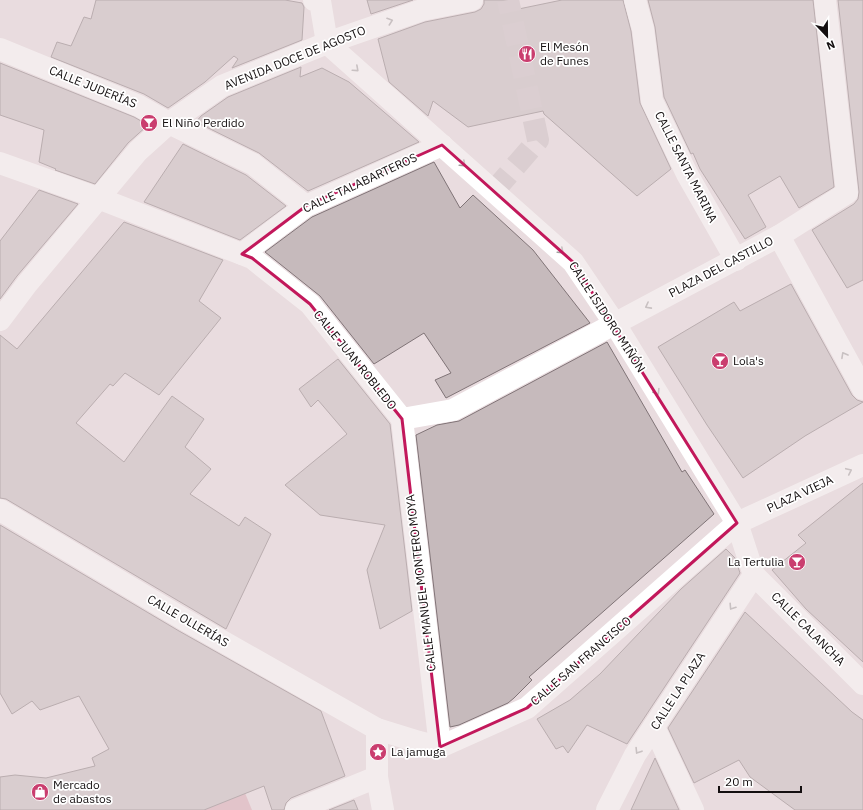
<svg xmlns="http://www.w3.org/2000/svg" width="863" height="810" font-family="'IBM Plex Sans',sans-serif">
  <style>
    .green { fill: #daa6b2 }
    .building { fill: #c6babc; stroke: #807477 }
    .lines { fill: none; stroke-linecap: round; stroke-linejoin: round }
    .minor-tunnel { stroke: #c9bdc0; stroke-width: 22; stroke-dasharray: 22 11; stroke-linecap: butt }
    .minor { stroke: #fff; stroke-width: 22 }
    .oneway { stroke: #a19f9f }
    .marked { fill: none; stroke: #c2185b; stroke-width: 3; stroke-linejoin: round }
    .labels { text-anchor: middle; stroke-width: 3.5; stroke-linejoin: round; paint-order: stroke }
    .poi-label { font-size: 12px; fill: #140f10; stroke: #fff; text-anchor: start }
    .street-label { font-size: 12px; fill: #140f10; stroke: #fff }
  </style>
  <rect width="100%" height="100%" fill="#e9dcdf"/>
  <polygon class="green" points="245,793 252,810 204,810"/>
  <g class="building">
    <polygon points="96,0 285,0 302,3 304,7 302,40 232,68 238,59 234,56 205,82 168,108 144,94 51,57 57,42 71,46 84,17 91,19"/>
    <polygon points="367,0 413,0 371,14"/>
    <polygon points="484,0 508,0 509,11 562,0 623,0 631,31 640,103 671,169 637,196 544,114 543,111 468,127 433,101 428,116 389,82 378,39 425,22 475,12 481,9 484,4"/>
    <polygon points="648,0 813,0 834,187 799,208 780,176 748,195 766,227 745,239 700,169 693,153 691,154 664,97 655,27"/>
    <polygon points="838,0 863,0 863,280 847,288 812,230 854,204 858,199 859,192"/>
    <polygon points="0,63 134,117 148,125 128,143 95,184 55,170 56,169 39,162 44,130 0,115"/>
    <polygon points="301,67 300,77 322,68 349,82 419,142 308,191 259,153 196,122 201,116 228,97"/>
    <polygon points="183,144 246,175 286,206 240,240 144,202"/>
    <polygon points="434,162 460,208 473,195 533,250 590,323 446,398 435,380 451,373 424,333 374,364 320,296 265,252 312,217"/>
    <polygon points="39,190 78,204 17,276 0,299 0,241"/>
    <polygon points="124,222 223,260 199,301 221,318 159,395 125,373 113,386 110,384 76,423 124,462 172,396 204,419 185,447 211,469 190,494 239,526 245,517 271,534 226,629 6,499 0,498 0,335 17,349"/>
    <polygon points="791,284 852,395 857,400 863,402 805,436 743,478 707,425 658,347 734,302 740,311"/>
    <polygon points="607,342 682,472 685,470 714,514 529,677 532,680 514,698 508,703 459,725 450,727 416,435 437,425 459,421"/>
    <polygon points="338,359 390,424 412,611 380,629 367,570 385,525 320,515 285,485 347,434 318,400 311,407 299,389"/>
    <polygon points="863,483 863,662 806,609 772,570 806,543 798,535"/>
    <polygon points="0,525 179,631 321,711 345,776 291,798 286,803 284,810 272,810 264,786 204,810 0,810 0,777 15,775 46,778 95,766 92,758 109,749 79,696 40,710 32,701 12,714 0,693"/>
    <polygon points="726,549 735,558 740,573 627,744 587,725 568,753 563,746 556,749 537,719 570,700 600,674 681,589"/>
    <polygon points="745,612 852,712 863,720 863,810 795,810 750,777 739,760 694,783 668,728"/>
    <polygon points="655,758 679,810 631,810"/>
    <polygon points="354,800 358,810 329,810"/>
  </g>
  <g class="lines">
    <polyline class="minor-tunnel" points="494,191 538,140 508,0"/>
    <g class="minor">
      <polyline points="314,0 320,1 327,43"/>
      <polyline points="635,0 643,29 652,101 687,174 736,260"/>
      <polyline points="327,43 573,262 615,324 737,523 754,575 863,684"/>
      <polyline points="0,49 139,106 169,123 253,164 306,206"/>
      <polyline points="0,163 98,198 252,258 310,304 402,419 453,410 779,236 863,389"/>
      <polyline points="779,236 847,193 825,0"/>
      <polyline points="242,254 306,206 442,145"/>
      <polyline points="0,320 27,284 138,151 169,123 222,86 327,43 422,10 472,0"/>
      <polyline points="402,419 440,747"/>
      <polyline points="0,510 185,620 377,729 419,742 440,747 527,708 737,523 863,465"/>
      <polyline points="654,727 693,810"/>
      <polyline points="377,729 377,777 383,810"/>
      <polyline points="296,810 377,777"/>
      <polyline points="607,810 635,755 754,575"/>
    </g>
  </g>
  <defs><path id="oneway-chevron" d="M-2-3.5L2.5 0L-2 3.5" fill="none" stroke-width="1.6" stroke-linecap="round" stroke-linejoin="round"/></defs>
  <g class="oneway">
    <use href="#oneway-chevron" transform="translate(390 21) rotate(-19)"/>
    <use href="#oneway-chevron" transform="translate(356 69) rotate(42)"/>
    <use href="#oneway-chevron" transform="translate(463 164) rotate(42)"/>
    <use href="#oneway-chevron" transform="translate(561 251) rotate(42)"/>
    <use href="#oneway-chevron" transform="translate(648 306) rotate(152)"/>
    <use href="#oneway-chevron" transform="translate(844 355) rotate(-119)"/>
    <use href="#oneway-chevron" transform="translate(657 392) rotate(58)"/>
    <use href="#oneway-chevron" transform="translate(849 471) rotate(-25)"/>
    <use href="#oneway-chevron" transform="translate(732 607) rotate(123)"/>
    <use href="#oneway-chevron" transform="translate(638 751) rotate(122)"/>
  </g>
  <path d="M0 0H863V810H0ZM442 145 573 262 737 523 527 708 440 747 402 419 310 304 252 258 242 254 306 206Z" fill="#e9dcdf" fill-opacity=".55" fill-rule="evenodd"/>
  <path class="marked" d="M442 145 573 262 737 523 527 708 440 747 402 419 310 304 252 258 242 254 306 206Z"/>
  <defs>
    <symbol id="restaurant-disc" viewBox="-11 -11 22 22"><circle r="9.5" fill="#ca3e6f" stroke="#fff"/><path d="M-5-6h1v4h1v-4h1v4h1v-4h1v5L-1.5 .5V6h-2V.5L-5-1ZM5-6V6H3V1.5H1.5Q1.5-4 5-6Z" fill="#fff"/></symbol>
    <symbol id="bar-disc" viewBox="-11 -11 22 22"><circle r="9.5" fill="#ca3e6f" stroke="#fff"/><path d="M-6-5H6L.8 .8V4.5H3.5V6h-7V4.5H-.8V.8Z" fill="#fff"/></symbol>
    <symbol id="sight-disc" viewBox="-11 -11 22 22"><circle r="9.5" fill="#ca3e6f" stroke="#fff"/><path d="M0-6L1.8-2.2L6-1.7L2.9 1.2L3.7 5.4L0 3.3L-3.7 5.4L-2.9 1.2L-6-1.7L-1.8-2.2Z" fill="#fff"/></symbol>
    <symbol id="shop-disc" viewBox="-11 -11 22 22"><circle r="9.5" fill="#ca3e6f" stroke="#fff"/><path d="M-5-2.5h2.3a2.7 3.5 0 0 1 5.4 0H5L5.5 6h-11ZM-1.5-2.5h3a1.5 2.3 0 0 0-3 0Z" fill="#fff"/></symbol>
  </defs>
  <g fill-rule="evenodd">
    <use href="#restaurant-disc" x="517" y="44" width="20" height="20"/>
    <use href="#bar-disc" x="139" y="113" width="20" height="20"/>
    <use href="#bar-disc" x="710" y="351" width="20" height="20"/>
    <use href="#bar-disc" x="787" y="552" width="20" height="20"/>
    <use href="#sight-disc" x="368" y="742" width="20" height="20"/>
    <use href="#shop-disc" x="30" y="782" width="20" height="20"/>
  </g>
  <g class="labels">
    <g class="poi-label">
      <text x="540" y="51">El Mesón<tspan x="540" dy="14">de Funes</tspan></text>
      <text x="162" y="127">El Niño Perdido</text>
      <text x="733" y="365">Lola's</text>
      <text x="784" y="566" text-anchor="end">La Tertulia</text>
      <text x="391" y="756">La jamuga</text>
      <text x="53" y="789">Mercado<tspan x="53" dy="14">de abastos</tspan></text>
    </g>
    <g class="street-label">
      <text transform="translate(295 58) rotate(-22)" y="4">AVENIDA DOCE DE AGOSTO</text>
      <text transform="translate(93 87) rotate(22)" y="4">CALLE JUDERÍAS</text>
      <text transform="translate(686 167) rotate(63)" y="4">CALLE SANTA MARINA</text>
      <text transform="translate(360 183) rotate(-25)" y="4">CALLE TALABARTEROS</text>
      <text transform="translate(721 267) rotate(-28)" y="4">PLAZA DEL CASTILLO</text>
      <text transform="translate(607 317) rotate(57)" y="4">CALLE ISIDORO MIÑÓN</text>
      <text transform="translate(355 360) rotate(51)" y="4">CALLE JUAN ROBLEDO</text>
      <text transform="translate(800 494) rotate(-25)" y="4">PLAZA VIEJA</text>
      <text transform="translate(421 583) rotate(-97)" y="4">CALLE MANUEL MONTERO MOYA</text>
      <text transform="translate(188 621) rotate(30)" y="4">CALLE OLLERÍAS</text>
      <text transform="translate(808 629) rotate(45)" y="4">CALLE CALANCHA</text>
      <text transform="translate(581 661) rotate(-41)" y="4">CALLE SAN FRANCISCO</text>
      <text transform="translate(678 691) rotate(-57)" y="4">CALLE LA PLAZA</text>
    </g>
  </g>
  <g transform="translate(827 36) rotate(158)" stroke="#ffffff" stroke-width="3" paint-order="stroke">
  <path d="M0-3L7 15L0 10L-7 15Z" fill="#140f10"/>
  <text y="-6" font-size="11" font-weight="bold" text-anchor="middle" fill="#140f10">N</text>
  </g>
  <path d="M719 786v6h82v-6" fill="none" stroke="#140f10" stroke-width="2"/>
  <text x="725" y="786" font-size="12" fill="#140f10" stroke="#ffffff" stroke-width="3" paint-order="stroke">20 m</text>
</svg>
